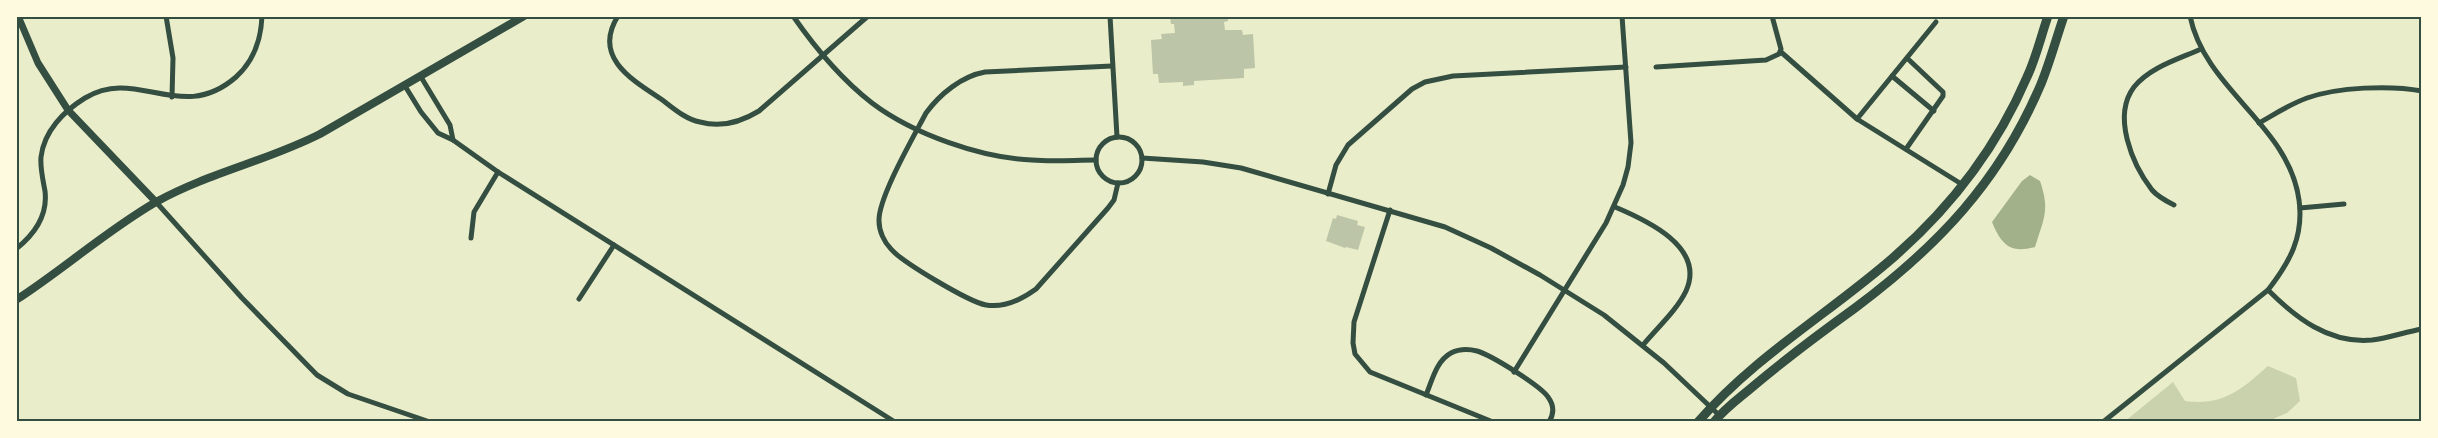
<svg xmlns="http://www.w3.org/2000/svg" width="2438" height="438" font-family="Lato,sans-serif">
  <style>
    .green { fill: #cad2ad }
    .water { fill: #a3b18a }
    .building { fill: #bcc5a7 }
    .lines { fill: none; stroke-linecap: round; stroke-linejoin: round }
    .minor { stroke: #344e41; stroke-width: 5 }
    .tertiary { stroke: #344e41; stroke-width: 7 }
    .secondary { stroke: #344e41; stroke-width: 8 }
    .primary { stroke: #344e41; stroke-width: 9 }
    .neatline { fill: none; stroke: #344e41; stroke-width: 2 }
  </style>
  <rect width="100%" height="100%" fill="#e9edc9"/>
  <path class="green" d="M2268 366 2296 378 2300 401 2287 413 2266 422H2124L2173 382 2185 401C2223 406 2241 390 2268 366Z"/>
  <path class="water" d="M2030 175 2040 181C2050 210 2044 218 2035 247 2010 254 2001 244 1992 222L2022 181Z"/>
  <g class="building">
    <polygon points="1170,16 1228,16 1228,21 1224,22 1225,30 1242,30 1243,35 1253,34 1255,68 1244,69 1244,78 1194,81 1194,85 1183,86 1183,82 1159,83 1158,74 1153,74 1151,40 1162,39 1161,34 1175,33 1174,24 1171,24"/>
    <polygon points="1337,215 1358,221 1357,225 1365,227 1358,250 1346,247 1345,248 1326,241 1333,218 1336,219"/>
  </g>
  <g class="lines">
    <g class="minor">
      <polyline points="166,16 173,58 172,97"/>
      <path d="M618 16C592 57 632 80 661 99 673 108 685 119 700 122 721 128 741 122 759 111L868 16"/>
      <path d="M793 16C816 49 841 79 872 103 913 134 981 158 1032 160 1053 162 1075 160 1096 160"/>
      <polyline points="1110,16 1117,137"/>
      <polyline points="1781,52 1857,119 1963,185"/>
      <path d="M1112 66 985 72C962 76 940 94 926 113 914 136 878 198 879 221 879 231 884 242 891 249 902 262 969 302 986 305 1004 308 1021 300 1036 289L1108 208 1114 200 1118 183"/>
      <polyline points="1656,67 1766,60 1779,54 1781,49 1772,16"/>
      <polyline points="1892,76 1934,111"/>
      <polyline points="421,77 450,125 453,140"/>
      <polyline points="405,86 421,112 438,133 453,140 498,172 895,422"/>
      <polyline points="1857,119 1936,22"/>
      <path d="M2259 123C2275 114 2290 104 2307 98 2338 87 2390 85 2422 91"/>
      <circle cx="1119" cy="160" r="23"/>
      <polyline points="1906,149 1943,96 1943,92 1907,58"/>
      <polyline points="1142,158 1203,162 1241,168 1445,227 1491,248 1540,275 1604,315 1664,363 1719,415"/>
      <polyline points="1328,194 1336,165 1348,145 1412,89 1425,82 1453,76 1626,67"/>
      <polyline points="156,202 242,298 317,375 348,394 430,422"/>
      <path d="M2174 205C2166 201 2158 197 2152 190 2132 164 2112 116 2134 87 2150 67 2179 59 2201 49"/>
      <path d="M1615 207C1646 220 1706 247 1686 291 1677 310 1657 328 1643 345"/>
      <polyline points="2300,208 2344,204"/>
      <polyline points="1390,210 1354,322 1353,343 1355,354 1370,372 1493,422"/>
      <polyline points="471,238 474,212 498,172"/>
      <path d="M16 249C35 234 48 216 45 191 43 180 40 168 41 157 44 131 64 111 85 98 137 66 181 125 236 77 254 61 261 40 262 16"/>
      <path d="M2268 290C2296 318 2329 344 2372 340 2389 338 2405 332 2422 329"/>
      <polyline points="579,299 614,245"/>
      <polyline points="1514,372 1606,223 1623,185 1628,167 1631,143 1622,16"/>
      <path d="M1426 395C1432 381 1436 361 1451 353 1459 349 1469 349 1477 351 1491 355 1541 386 1548 397 1554 405 1554 414 1549 422"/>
      <path d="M2103 422 2268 290C2290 262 2304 236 2299 200 2289 125 2205 90 2190 16"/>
    </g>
    <polyline class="tertiary" points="18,16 38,63 68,110 156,202"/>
    <path class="secondary" d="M16 300C64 269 106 231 156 202 208 173 267 161 320 134L524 16"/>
    <g class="primary">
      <path d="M1698 422C1755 356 1830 313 1895 256 1952 206 1997 147 2027 77 2036 58 2041 36 2048 16"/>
      <path d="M1714 422C1724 409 1738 399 1750 389 1784 360 1819 334 1855 308 1938 246 2000 181 2041 84 2050 62 2056 39 2064 16"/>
    </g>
  </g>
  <rect width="2438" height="438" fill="none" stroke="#fefae0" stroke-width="35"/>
  <rect x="18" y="18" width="2402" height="402" class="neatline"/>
</svg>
